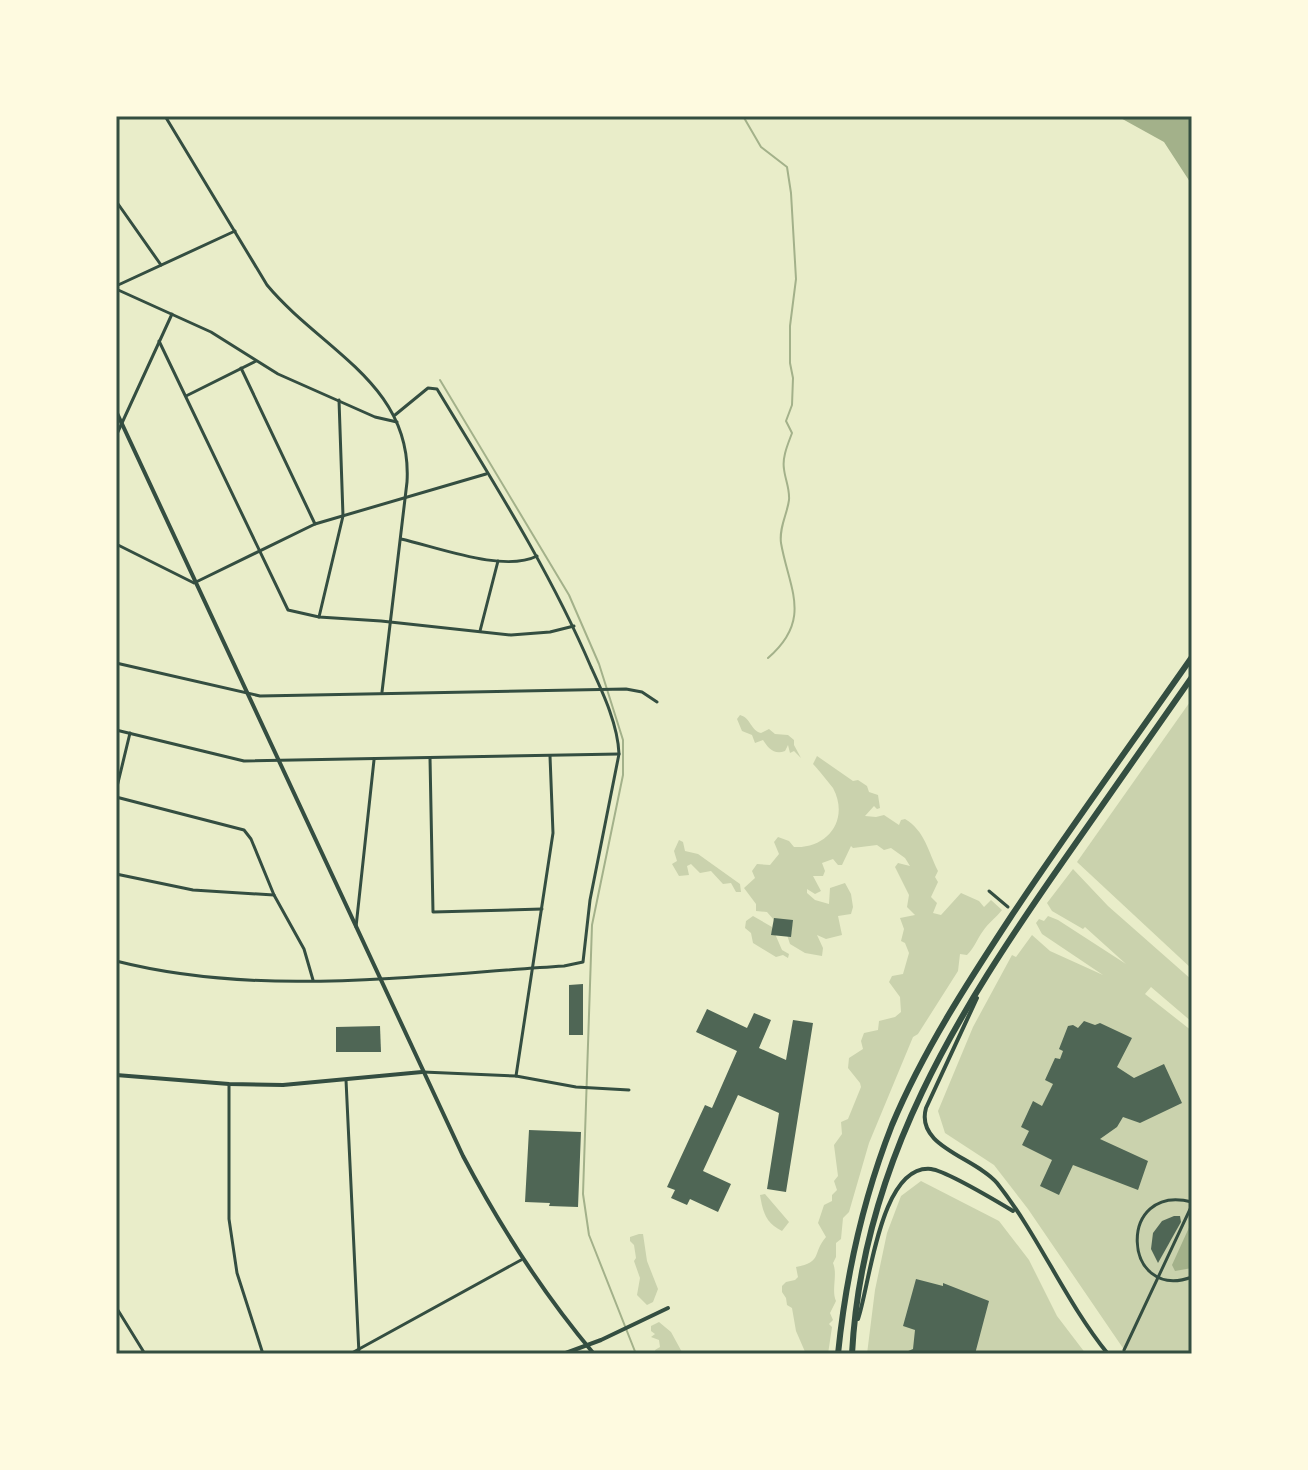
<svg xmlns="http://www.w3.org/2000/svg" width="1308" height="1470" font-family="Spectral,serif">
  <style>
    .green { fill: #cad2ad }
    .water { fill: #a3b18a }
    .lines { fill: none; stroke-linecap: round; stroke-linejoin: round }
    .stream { stroke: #a3b18a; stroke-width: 2 }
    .building { fill: #4f6655 }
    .pedestrian { stroke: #344e41; stroke-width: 3 }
    .minor { stroke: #344e41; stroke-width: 3 }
    .tertiary { stroke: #344e41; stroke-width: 4 }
    .trunk { stroke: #344e41; stroke-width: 6 }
    .neatline { fill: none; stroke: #344e41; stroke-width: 3 }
  </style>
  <rect width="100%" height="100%" fill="#e9edc9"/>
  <g class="green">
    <polygon points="1192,699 1192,969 1077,862"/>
    <path d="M740 715C751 718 751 731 761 733L769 729 775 734 788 735 794 740V745L801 758 794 751 790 753 788 745 785 751C774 755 768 748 763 740L755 743 752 735 742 731 737 719Z"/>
    <path d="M817 756 853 781 858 780 867 786 869 792 878 795 880 808 877 809 874 806 865 816 876 817 884 815 899 825 901 820 905 819C925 831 928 851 938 871L935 877 938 882 931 897 937 903 933 913 941 915 961 893 979 901 984 907 991 900 1002 910C996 918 988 923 983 931 977 939 975 947 967 955L960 954 958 971 918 1034 913 1037 869 1143 849 1212 843 1218 841 1239 836 1243V1257L833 1263C838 1275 831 1290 836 1301L830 1313 833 1320 829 1324 832 1327 828 1354H806L796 1331 792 1308 787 1305 786 1298 782 1292V1286L786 1282 795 1280 798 1277 796 1267C823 1262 812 1253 826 1237L818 1223 824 1205 832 1201V1195L837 1190 834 1181 838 1176 834 1145 842 1134 841 1122 848 1119 861 1087 860 1083 848 1068 849 1058 863 1049 861 1041 864 1033 878 1030 879 1021 895 1017 901 1012 900 997 889 982 892 976 903 974 909 953 905 943 901 941 904 929 900 918 915 915 907 907 909 895 895 867 898 863 910 866 905 858 891 848 884 850 877 845 853 848 851 846 842 865H838L833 859 822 863 825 871 823 876H813L821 891 815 894 807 889V893L815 900 829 904 830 888 845 883 851 894 853 907 851 914 838 916 842 935 826 939 817 935 823 948 822 956 805 953 790 944 787 935 767 912 756 911V904L744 888 755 878 752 871 757 864 770 865 779 854 774 842 778 837 789 841 794 847C827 849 850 820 833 788 831 785 816 767 813 764Z"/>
    <polygon points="679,840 683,842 685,851 698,854 740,884 741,892 736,892 731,883 723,884 711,871 700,873 691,864 687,866 689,875 679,876 672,864 677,861 674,851"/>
    <polygon points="1073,869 1108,906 1192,980 1192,1022 1151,987 1145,994 1192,1031 1192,1354 1127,1354 1028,1209 994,1165 945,1133 938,1111 973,1027 1012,955 1016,957 1032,935 1050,951 1103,975 1042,934 1036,923 1039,919 1044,921 1048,916 1058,920 1126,964 1085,927 1083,929 1052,911 1047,903"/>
    <polygon points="753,916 772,927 782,950 789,954 788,958 783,955 776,957 753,943 751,933 745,928 746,921"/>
    <polygon points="921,1181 999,1221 1029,1260 1057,1316 1086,1354 867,1354 875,1290 887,1233 901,1196"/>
    <path d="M765 1194 789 1222 782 1231C766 1223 763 1213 760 1195Z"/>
    <polygon points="639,1234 643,1234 647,1261 658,1289 653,1302 647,1305 637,1295 640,1278 634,1261 636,1258 634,1245 630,1241 630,1237"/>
    <polygon points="659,1322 671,1332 683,1354 656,1354 655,1350 660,1347 659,1340 651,1337 655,1334 651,1331 651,1326"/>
  </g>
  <g class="water">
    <polygon points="1117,116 1192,116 1192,185 1164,142"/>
    <polygon points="1192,1221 1192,1268 1175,1271 1172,1265"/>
  </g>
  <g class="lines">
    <g class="stream">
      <path d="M743 116 761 147 787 167 791 193 796 279 790 326V363L793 378 792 405 786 421 792 433C788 444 782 457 784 469 785 479 790 489 789 500 787 515 779 527 781 543 789 589 813 619 768 658"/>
      <polyline points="440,380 569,595 599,664 623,740 623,775 592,925 583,1194 589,1235 636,1354"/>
    </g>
  </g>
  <g class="building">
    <polygon points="774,918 793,920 791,937 771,935"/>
    <polygon points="583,984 583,1035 569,1035 569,985"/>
    <polygon points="707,1009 747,1028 754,1013 771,1020 759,1048 786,1060 793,1020 813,1023 786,1192 767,1189 779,1113 738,1095 703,1171 731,1184 718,1212 690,1199 687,1205 671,1198 675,1190 667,1187 705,1105 712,1108 737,1051 696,1032"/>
    <polygon points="1084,1021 1095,1025 1100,1023 1132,1038 1117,1067 1134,1078 1164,1064 1182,1103 1140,1123 1123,1117 1117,1127 1100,1139 1148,1161 1138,1190 1073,1165 1059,1195 1040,1186 1052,1160 1022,1145 1029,1131 1021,1127 1033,1101 1042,1106 1053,1084 1045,1080 1055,1058 1060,1059 1063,1051 1059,1049 1068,1026 1073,1025 1078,1028"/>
    <polygon points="380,1026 381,1052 336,1052 336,1027"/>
    <polygon points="529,1130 581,1132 578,1207 549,1206 550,1203 525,1202"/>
    <polygon points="1174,1216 1180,1216 1181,1222 1158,1263 1151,1249 1153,1233 1162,1221"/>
    <polygon points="916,1279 943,1286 943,1283 989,1301 975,1354 901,1354 913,1349 915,1330 903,1326"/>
  </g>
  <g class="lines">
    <g class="pedestrian">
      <path d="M1192 1202C1116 1182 1122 1303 1192 1277"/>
      <polyline points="1124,1350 1192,1205"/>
    </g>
    <g class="minor">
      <path d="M165 116 267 285C321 350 413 384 407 482L382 692"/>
      <polyline points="116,201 161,265"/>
      <polyline points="116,286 235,231"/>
      <polyline points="116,289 211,332 278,374 375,417 397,422"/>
      <polyline points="159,341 288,610 319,617 381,621 511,635 550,632 574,626"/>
      <polyline points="241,368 315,524"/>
      <polyline points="186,396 256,361"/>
      <polyline points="116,436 172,314"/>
      <path d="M401 539C437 547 504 573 537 556"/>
      <polyline points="116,544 194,583 315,524 486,474"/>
      <polyline points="319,617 343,516 339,400"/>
      <polyline points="480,631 498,561"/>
      <polyline points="116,663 260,696 626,689 642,692 657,702"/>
      <polyline points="116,730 244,761 619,754"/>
      <polyline points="430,758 433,912 542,909"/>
      <polyline points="116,791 130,733"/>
      <polyline points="116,797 244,830 251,839 274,895 304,949 313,980"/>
      <polyline points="116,874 193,890 274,895"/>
      <polyline points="989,891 1008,907"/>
      <polyline points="356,927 374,760"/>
      <path d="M116 961C261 998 416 975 564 966L583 962 590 900 619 754C618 725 603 693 591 667 549 569 492 480 437 389L428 388 395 415"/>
      <polyline points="423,1072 516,1076 553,833 550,756"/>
      <polyline points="516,1076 576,1087 629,1090"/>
      <polyline points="346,1080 359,1354"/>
      <polyline points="229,1084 229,1219 237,1273 263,1354"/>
      <polyline points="116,1307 145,1354"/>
      <polyline points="350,1354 521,1260"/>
    </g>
    <g class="tertiary">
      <path d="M116 411 463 1156C501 1228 541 1291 594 1354"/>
      <path d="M977 998 926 1108C915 1147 975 1157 997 1183 1039 1236 1065 1301 1108 1354"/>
      <polyline points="116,1075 229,1084 283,1085 422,1072"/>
      <path d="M858 1319C870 1285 880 1164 931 1169 946 1171 998 1202 1013 1211"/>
      <polyline points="563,1354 601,1340 668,1308"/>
    </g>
    <g class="trunk">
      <path d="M838 1354C846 1275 863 1199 892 1125 923 1051 968 982 1012 915 1070 828 1132 743 1192 657"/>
      <path d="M852 1354C862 1163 958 1012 1064 860 1107 799 1149 738 1192 677"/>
    </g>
  </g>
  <rect width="1308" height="1470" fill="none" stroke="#fefae0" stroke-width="236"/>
  <rect x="118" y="118" width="1072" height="1234" class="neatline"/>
</svg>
